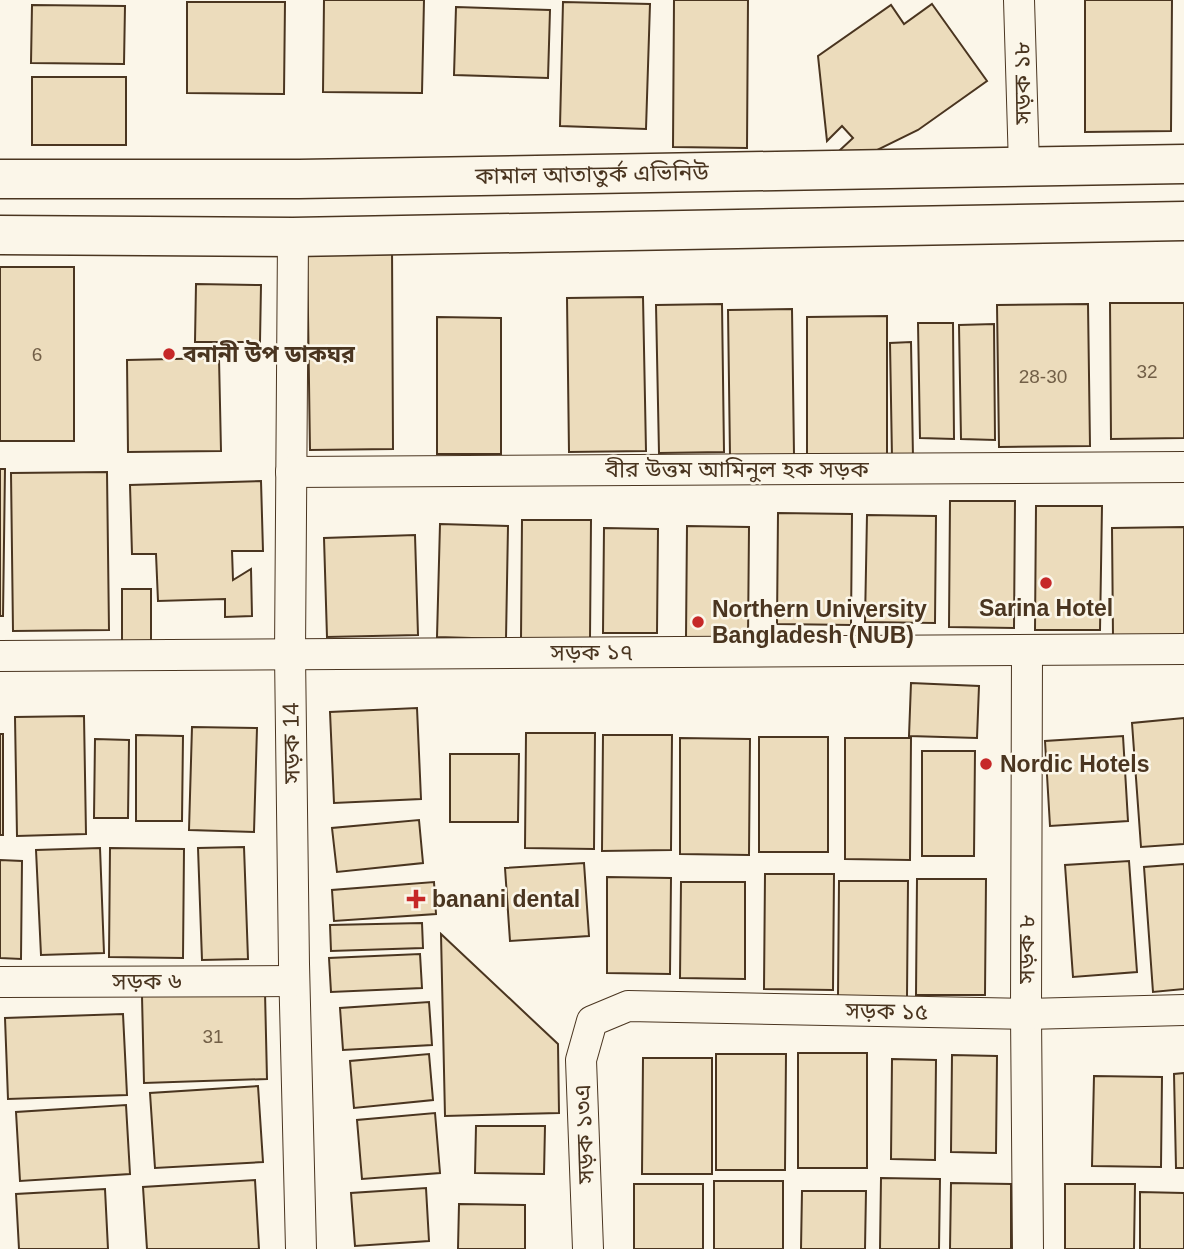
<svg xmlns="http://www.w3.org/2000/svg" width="1184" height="1249" font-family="Helvetica,'Noto Sans Bengali',sans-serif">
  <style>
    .building { fill: #ecdcbc; stroke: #4a3520; stroke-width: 2 }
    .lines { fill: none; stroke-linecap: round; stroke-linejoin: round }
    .minor-casing { stroke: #4a3520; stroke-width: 32 }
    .secondary-casing { stroke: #4a3520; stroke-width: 41 }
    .minor { stroke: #fbf6e9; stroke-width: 30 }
    .secondary { stroke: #fbf6e9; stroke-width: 38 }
    .poi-dot { fill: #c62828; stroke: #fbf6e9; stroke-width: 2.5 }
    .labels { text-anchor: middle; stroke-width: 5; stroke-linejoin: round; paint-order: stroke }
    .number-label { font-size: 19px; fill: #725f47 }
    .street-label { font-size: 23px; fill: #4a3520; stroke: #fbf6e9 }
    .poi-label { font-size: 23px; font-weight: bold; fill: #4a3520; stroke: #fbf6e9; text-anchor: start }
  </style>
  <rect width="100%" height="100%" fill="#fbf6e9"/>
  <g class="building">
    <polygon points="324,0 424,0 422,93 323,92"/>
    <polygon points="674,0 748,0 747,148 673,147"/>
    <polygon points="1085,0 1172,0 1171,131 1085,132"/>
    <polygon points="187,2 285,2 284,94 187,93"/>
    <polygon points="563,2 650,4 646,129 560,126"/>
    <polygon points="932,4 987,81 918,130 857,160 838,152 853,138 842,126 827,141 818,56 891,5 904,24"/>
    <polygon points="32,5 125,6 124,64 31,63"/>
    <polygon points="456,7 550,10 548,78 454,75"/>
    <rect x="32" y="77" width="94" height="68"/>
    <polygon points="392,245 393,449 310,450 307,247"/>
    <rect x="0" y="267" width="74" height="174"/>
    <polygon points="196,284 261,285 260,342 195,342"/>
    <polygon points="643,297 646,451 569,452 567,298"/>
    <polygon points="1110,303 1184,303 1184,438 1111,439"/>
    <polygon points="722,304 724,452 659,453 656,305"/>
    <polygon points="1088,304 1090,446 999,447 997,305"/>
    <polygon points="792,309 794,455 730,456 728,310"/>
    <polygon points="887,316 887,456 807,457 807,317"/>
    <polygon points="437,317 501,318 501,454 437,454"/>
    <polygon points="918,323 953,323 954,439 920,438"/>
    <polygon points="994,324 995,440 961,439 959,325"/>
    <polygon points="911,342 913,458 892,458 890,343"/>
    <polygon points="219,358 221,451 128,452 127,360"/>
    <polygon points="0,469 5,469 3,616 0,616"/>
    <polygon points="107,472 109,630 13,631 11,473"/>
    <polygon points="261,481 263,551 232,551 233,580 251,569 252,616 225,617 225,599 158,601 156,554 132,554 130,485"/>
    <polygon points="950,501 1015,501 1014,628 949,627"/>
    <polygon points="1036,506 1102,506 1100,630 1035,630"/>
    <polygon points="778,513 852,514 851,625 777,624"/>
    <polygon points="867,515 936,516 935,623 865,622"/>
    <polygon points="522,520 591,520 590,639 521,639"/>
    <polygon points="440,524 508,526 506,639 437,637"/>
    <polygon points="687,526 749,527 748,639 686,638"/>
    <polygon points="1184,527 1184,636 1113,637 1112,528"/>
    <polygon points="604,528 658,529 657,633 603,633"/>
    <polygon points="415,535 418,635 327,637 324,538"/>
    <rect x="122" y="589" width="29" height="55"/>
    <polygon points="911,683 979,686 977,738 909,736"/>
    <polygon points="417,708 421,799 334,803 330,712"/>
    <polygon points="84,716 86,834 17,836 15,717"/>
    <polygon points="1184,718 1184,844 1141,847 1132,723"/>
    <polygon points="192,727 257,728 254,832 189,830"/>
    <polygon points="526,733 595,733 594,849 525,848"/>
    <rect x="0" y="734" width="3" height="101"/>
    <polygon points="136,735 183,736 182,821 136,821"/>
    <polygon points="603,735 672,735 671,850 602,851"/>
    <polygon points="1123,736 1128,821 1050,826 1045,741"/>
    <rect x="759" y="737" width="69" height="115"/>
    <polygon points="680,738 750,739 749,855 680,854"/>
    <polygon points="845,738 911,738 910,860 845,859"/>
    <polygon points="95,739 129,740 128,818 94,818"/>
    <polygon points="922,751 975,751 974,856 922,856"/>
    <polygon points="450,754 519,754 518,822 450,822"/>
    <polygon points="419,820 423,863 337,872 332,828"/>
    <polygon points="244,847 248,959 202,960 198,848"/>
    <polygon points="100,848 104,953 41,955 36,850"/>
    <polygon points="110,848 184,849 183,958 109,957"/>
    <polygon points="0,860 22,861 21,959 0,958"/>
    <polygon points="1129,861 1137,972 1073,977 1065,865"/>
    <polygon points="584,863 589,936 510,941 505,868"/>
    <polygon points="1184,864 1184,989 1153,992 1144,867"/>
    <polygon points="765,874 834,874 833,990 764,989"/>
    <polygon points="607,877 671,878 670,974 607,973"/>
    <polygon points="917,879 986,879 985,995 916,995"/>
    <polygon points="839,881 908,881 907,997 838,996"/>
    <polygon points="434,882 436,914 334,921 332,890"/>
    <polygon points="681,882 745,882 745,979 680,978"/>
    <polygon points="422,923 423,948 331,951 330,925"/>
    <polygon points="441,934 558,1044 559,1113 445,1116"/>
    <polygon points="420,954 422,988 331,992 329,958"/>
    <polygon points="265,992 267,1079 144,1083 142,996"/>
    <polygon points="429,1002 432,1045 343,1050 340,1008"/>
    <polygon points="123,1014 127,1095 8,1099 5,1018"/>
    <rect x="798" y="1053" width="69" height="115"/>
    <polygon points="429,1054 433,1100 354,1108 350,1061"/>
    <polygon points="716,1054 786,1054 785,1170 716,1170"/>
    <polygon points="952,1055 997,1056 996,1153 951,1152"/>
    <polygon points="643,1058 712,1058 712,1174 642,1174"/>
    <polygon points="892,1059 936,1060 935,1160 891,1159"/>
    <polygon points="1184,1073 1184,1168 1176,1168 1174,1074"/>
    <polygon points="1094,1076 1162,1077 1161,1167 1092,1166"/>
    <polygon points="258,1086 263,1162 155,1168 150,1093"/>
    <polygon points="126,1105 130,1174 20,1181 16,1112"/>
    <polygon points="435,1113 440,1173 362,1179 357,1120"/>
    <polygon points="476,1126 545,1126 544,1174 475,1173"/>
    <polygon points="881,1178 940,1179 939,1249 880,1249"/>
    <polygon points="255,1180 259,1249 147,1249 143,1187"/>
    <rect x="714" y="1181" width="69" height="68"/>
    <polygon points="951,1183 1011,1184 1011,1249 950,1249"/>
    <rect x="634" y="1184" width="69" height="65"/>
    <polygon points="1065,1184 1135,1184 1134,1249 1065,1249"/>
    <polygon points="426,1188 429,1241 355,1246 351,1193"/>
    <polygon points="105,1189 108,1249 19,1249 16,1194"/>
    <polygon points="802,1191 866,1191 865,1249 801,1249"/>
    <polygon points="1140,1192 1184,1193 1184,1249 1140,1249"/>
    <polygon points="459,1204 525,1205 525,1249 458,1249"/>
  </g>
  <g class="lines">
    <defs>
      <g id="minor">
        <polyline points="1019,0 1024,166"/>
        <polyline points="293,237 290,654 294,964 301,1249"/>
        <polyline points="291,472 1184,467"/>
        <polyline points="1027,650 1026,1014 1028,1249"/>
        <polyline points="0,656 1184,649"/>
        <polyline points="0,982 294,981"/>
        <polyline points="588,1249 581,1060 592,1021 628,1006 1026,1014 1184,1010"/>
      </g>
      <g id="secondary">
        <polyline points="0,179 299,179 1184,164"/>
        <polyline points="0,235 293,237 1184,221"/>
      </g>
    </defs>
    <use href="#minor" class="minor-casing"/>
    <use href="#secondary" class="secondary-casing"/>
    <use href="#minor" class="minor"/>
    <use href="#secondary" class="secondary"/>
  </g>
  <g class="poi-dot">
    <circle cx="169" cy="354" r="7"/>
    <circle cx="1046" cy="583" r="7"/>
    <circle cx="698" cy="622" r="7"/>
    <circle cx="986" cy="764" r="7"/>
    <path d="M412.5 888.5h7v7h7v7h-7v7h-7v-7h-7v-7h7z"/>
  </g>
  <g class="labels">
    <g class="number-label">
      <text x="37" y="361">6</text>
      <text x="1147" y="378">32</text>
      <text x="1043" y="383">28-30</text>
      <text x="213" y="1043">31</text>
    </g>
    <g class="street-label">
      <text transform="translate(1022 83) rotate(-91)" y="8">সড়ক ১৮</text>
      <text transform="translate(592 174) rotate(-1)" y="8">কামাল আতাতুর্ক এভিনিউ</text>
      <text x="737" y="477">বীর উত্তম আমিনুল হক সড়ক</text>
      <text x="592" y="660">সড়ক ১৭</text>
      <text transform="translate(291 743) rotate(-91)" y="8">সড়ক 14</text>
      <text transform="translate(1026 949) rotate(-90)" y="8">সড়ক ৮</text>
      <text x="147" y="989">সড়ক ৬</text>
      <text transform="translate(887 1011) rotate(1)" y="8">সড়ক ১৫</text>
      <text transform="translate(584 1134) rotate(-92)" y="8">সড়ক ১৩এ</text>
    </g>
    <g class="poi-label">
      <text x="183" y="362">বনানী উপ ডাকঘর</text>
      <text x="1046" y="616" text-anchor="middle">Sarina Hotel</text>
      <text x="712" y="617">Northern University<tspan x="712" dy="26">Bangladesh (NUB)</tspan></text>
      <text x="1000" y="772">Nordic Hotels</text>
      <text x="432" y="907">banani dental</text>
    </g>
  </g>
</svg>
